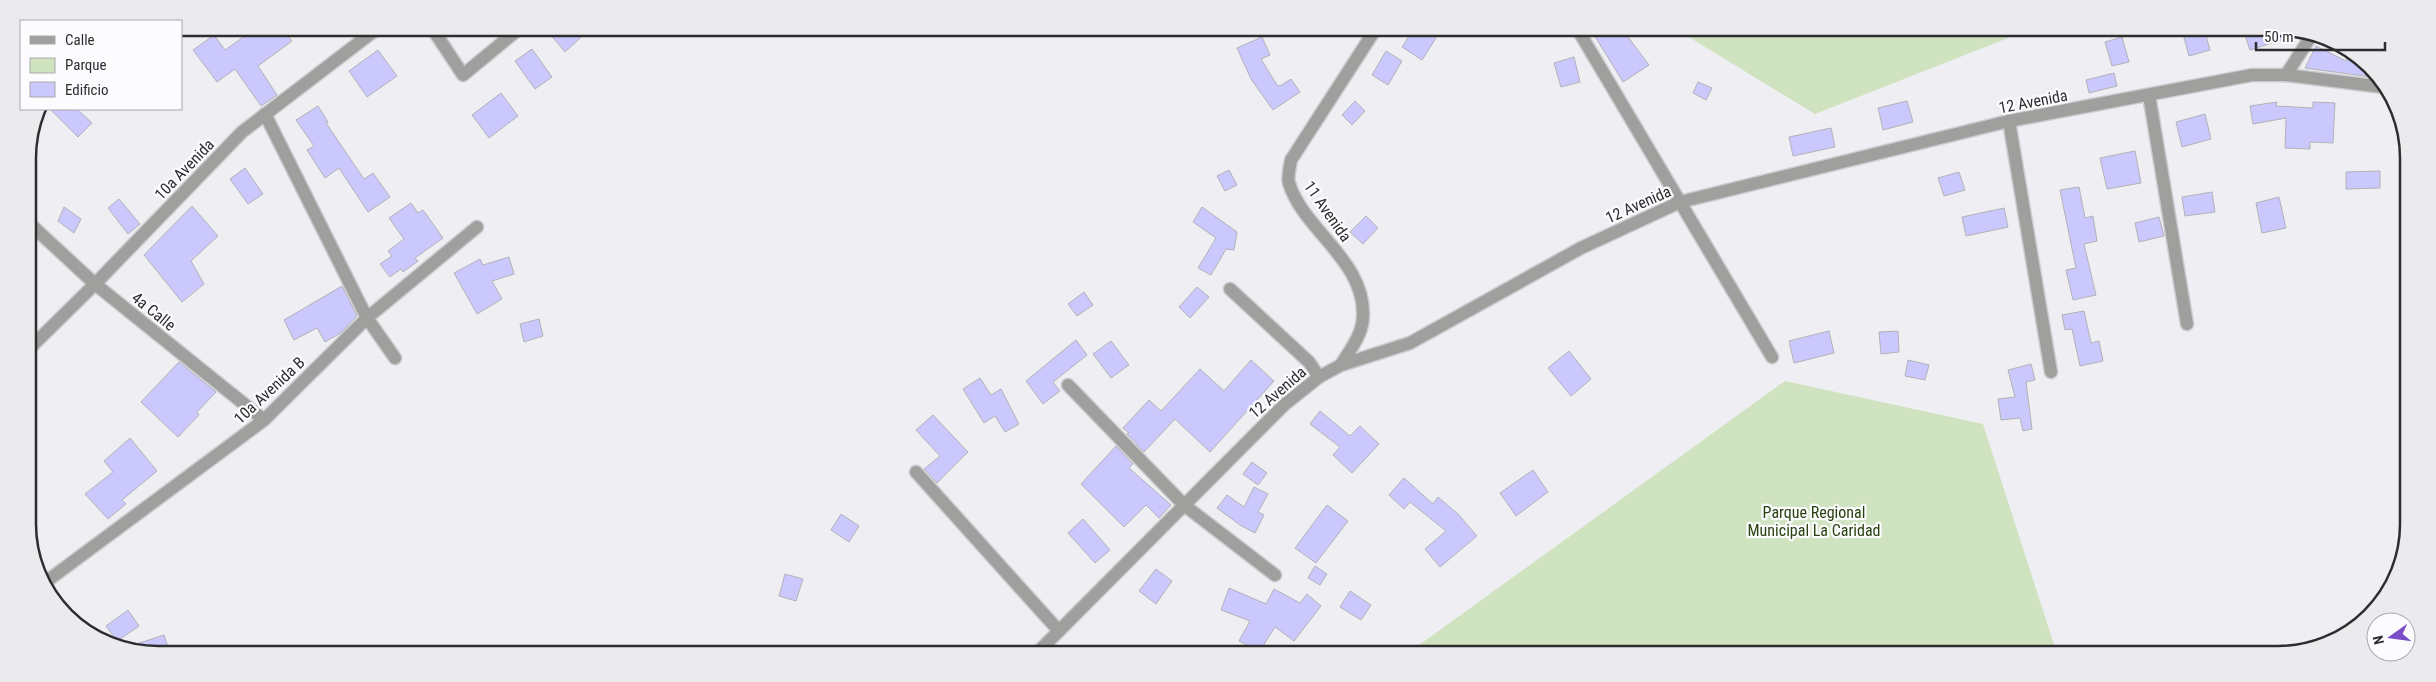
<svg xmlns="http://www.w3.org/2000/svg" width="2436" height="682" font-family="'Roboto Condensed',sans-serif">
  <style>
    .green { fill: #cfe3c0 }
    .building { fill: #cac8fc; stroke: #b2b2b7 }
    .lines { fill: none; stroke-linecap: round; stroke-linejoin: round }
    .street-casing { stroke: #ccccd0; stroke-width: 15 }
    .street { stroke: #9f9f9d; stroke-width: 12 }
    .labels { text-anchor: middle; stroke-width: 4.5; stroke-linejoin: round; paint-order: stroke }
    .street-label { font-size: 16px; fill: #2d2d2f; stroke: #fcfcff }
    .park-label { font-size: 16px; fill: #28410e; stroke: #fcfcff }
    .rim { fill: none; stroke: #2d2d2f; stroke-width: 2.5 }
  </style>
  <rect width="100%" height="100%" fill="#efeff3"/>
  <g class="green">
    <polygon points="1679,31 2026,31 1815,114"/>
    <polygon points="1785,381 1983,424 2057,654 1408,653"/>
  </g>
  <g class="building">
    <polygon points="256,28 282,28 292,41 258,66 277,95 261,106 235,69 217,82 193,50 214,35 225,50"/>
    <polygon points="545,28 591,28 565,52"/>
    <polygon points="1413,30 1425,30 1436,38 1422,60 1402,47"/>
    <polygon points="1591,30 1623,30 1649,65 1623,82"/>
    <polygon points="2192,32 2205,32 2210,50 2189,56 2183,34"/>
    <polygon points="2244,32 2295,32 2296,35 2250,50"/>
    <polygon points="1262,37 1270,55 1261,59 1277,85 1280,86 1291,79 1300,92 1273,110 1251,79 1237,48"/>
    <polygon points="2122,37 2129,62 2112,66 2105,42"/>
    <polygon points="2316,46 2346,61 2348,54 2376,72 2379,78 2305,68"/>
    <polygon points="532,49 552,77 535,89 515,61"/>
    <polygon points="378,50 397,76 367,97 349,71"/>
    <polygon points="1386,51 1402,61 1388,85 1372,75"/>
    <polygon points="1574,57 1580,82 1561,87 1554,63"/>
    <polygon points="2114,73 2117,86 2089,93 2086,80"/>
    <polygon points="1698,82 1712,88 1706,100 1693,93"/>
    <polygon points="501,93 518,116 489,138 472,115"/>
    <polygon points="1355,101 1365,111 1352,125 1342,115"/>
    <polygon points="1907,101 1913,122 1883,130 1878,108"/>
    <polygon points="2277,102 2276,106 2313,108 2313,102 2335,103 2333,143 2310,142 2310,149 2285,148 2286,118 2253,124 2250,106"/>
    <polygon points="318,106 328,122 326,123 364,179 373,173 390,197 368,212 339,168 325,178 307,150 314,146 296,120"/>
    <polygon points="50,109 77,109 92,123 78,137"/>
    <polygon points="2205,114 2211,139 2182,147 2176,122"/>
    <polygon points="1831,128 1835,147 1793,156 1789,137"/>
    <polygon points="2135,151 2141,183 2107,189 2100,158"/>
    <polygon points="245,168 263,194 248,204 230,179"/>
    <polygon points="1229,170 1237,185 1225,191 1217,176"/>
    <polygon points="2380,171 2380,188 2346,189 2346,172"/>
    <polygon points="1959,172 1965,190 1944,196 1938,178"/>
    <polygon points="2079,187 2085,218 2093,216 2097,241 2084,244 2096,295 2073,300 2066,270 2076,268 2060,190"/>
    <polygon points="2212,192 2215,212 2185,216 2182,197"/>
    <polygon points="2279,197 2286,228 2262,233 2256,203"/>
    <polygon points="119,199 140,224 128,234 108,208"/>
    <polygon points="411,203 418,213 423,210 443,238 415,258 418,261 403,272 401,269 390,277 380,264 392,256 388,251 404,239 389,218"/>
    <polygon points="192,206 218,236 191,261 204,284 182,302 144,255"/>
    <polygon points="64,207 81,219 74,233 58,221"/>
    <polygon points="1202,207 1237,232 1234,250 1226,249 1211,275 1198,268 1216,238 1193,222"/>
    <polygon points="2004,208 2008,227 1966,236 1962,217"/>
    <polygon points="1366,216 1378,228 1363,244 1350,232"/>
    <polygon points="2159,217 2164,236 2139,242 2135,223"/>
    <polygon points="509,257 514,274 492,281 502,299 477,314 454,273 480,259 483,265"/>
    <polygon points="342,286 357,316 342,332 325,342 317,328 294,340 284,320"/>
    <polygon points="1197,287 1209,297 1190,318 1179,307"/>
    <polygon points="1084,292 1093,305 1077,316 1068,304"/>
    <polygon points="2084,311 2091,343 2099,341 2103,361 2080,366 2072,329 2065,330 2062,315"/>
    <polygon points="539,319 543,336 524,342 520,324"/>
    <polygon points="1829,331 1834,353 1794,363 1789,341"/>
    <polygon points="1898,331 1899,352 1881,354 1879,332"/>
    <polygon points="1076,340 1087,355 1053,382 1060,391 1043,404 1026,381"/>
    <polygon points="1111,341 1129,365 1111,378 1093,354"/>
    <polygon points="1569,351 1591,379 1571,396 1548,368"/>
    <polygon points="1251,360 1274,381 1210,452 1175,419 1144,452 1127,434 1129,433 1123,428 1149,400 1161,411 1200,369 1224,391"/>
    <polygon points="1908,360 1929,365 1925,380 1905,376"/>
    <polygon points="179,362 216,392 197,412 199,415 178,437 141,402"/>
    <polygon points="2031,364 2035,380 2026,382 2032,429 2023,431 2020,418 2001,420 1998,399 2015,397 2008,370"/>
    <polygon points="980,378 991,395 1001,389 1019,424 1005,432 995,416 984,423 963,389"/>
    <polygon points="1320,411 1350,436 1360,426 1379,444 1352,473 1333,455 1340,447 1310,424"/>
    <polygon points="933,415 968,452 937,483 924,469 940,456 916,430"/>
    <polygon points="130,438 157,471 122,500 126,504 108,519 85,494 113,472 104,461"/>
    <polygon points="1116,446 1133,464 1129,468 1171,505 1159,518 1146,505 1124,527 1081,484"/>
    <polygon points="1252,462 1267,473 1258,485 1243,474"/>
    <polygon points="1533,470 1548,492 1516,516 1500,493"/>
    <polygon points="1404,478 1433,504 1438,497 1458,514 1477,536 1440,567 1425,549 1446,531 1410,502 1404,509 1389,495"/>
    <polygon points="1254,487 1268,494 1258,512 1264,515 1255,533 1240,525 1217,508 1227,495 1244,507"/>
    <polygon points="1327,505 1348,521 1316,563 1295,548"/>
    <polygon points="841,514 859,526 849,542 831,530"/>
    <polygon points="1083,519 1110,550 1095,563 1068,533"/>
    <polygon points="1315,566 1327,574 1320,585 1308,578"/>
    <polygon points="1156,569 1172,581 1156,604 1139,591"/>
    <polygon points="785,574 803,579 796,601 779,596"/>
    <polygon points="1229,588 1266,604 1274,589 1300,603 1307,594 1321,606 1294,641 1275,627 1259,652 1239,641 1250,621 1221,610"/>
    <polygon points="1350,591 1371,605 1361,620 1340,607"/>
    <polygon points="128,610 139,626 117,641 106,626"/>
    <polygon points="164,635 169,650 127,650 127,647"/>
  </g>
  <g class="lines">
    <defs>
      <g id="street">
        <polyline points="432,28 463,75 520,28"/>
        <polyline points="1578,30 1772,357"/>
        <polyline points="2286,75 2313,33"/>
        <polyline points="2149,95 2187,324"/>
        <polyline points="265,114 367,318 395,358"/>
        <polyline points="2009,121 2051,372"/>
        <polyline points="28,222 95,284 264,420"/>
        <polyline points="1230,289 1309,362 1319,377"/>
        <polyline points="29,349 95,284 242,132 378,28"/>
        <path d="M1341 365C1350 350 1363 334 1363 316 1365 260 1303 230 1289 183 1287 177 1290 167 1291 160L1375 30"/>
        <polyline points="1068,385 1184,505 1275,575"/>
        <polyline points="916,472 1059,631"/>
        <polyline points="47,581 264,420 367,318 477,227"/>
        <polyline points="1038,652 1284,405 1319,377 1341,365 1410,343 1581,248 1680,202 2009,121 2252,75 2286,75 2383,87"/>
      </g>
    </defs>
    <use href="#street" class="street-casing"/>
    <use href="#street" class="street"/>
  </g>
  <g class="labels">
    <g class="street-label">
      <text transform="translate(2033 101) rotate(-11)" y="6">12 Avenida</text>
      <text transform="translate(184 169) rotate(-46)" y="6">10a Avenida</text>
      <text transform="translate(1638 204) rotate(-24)" y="6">12 Avenida</text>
      <text transform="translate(1328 211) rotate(55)" y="6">11 Avenida</text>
      <text transform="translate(154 311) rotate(39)" y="6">4a Calle</text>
      <text transform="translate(269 390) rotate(-43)" y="6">10a Avenida B</text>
      <text transform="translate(1277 392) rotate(-41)" y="6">12 Avenida</text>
    </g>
    <g class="park-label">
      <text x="1814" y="518">Parque Regional<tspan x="1814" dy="18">Municipal La Caridad</tspan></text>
    </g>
  </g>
  <path d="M0 0H2436V682H0ZM158 36H2278A122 122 0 0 1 2400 158V524A122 122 0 0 1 2278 646H158A122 122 0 0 1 36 524V158A122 122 0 0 1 158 36Z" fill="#ebebee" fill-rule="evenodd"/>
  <path class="rim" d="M158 36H2278A122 122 0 0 1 2400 158V524A122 122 0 0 1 2278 646H158A122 122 0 0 1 36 524V158A122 122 0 0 1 158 36Z"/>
  <rect x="20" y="20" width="162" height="90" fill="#fcfcff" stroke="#a9a9ac"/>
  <rect x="30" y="36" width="25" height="8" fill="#9f9f9d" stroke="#a9a9ac"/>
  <text x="65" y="45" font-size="15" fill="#2d2d2f">Calle</text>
  <rect x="30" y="58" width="25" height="15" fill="#cfe3c0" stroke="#a9a9ac"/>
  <text x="65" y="70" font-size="15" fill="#2d2d2f">Parque</text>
  <rect x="30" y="82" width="25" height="15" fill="#cac8fc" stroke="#a9a9ac"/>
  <text x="65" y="95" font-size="15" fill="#2d2d2f">Edificio</text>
  <g transform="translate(2391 637) rotate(256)"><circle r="24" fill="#fcfcff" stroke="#a9a9ac"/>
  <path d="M0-4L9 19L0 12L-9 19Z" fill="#7a4cc5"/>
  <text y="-8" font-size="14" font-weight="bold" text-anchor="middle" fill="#2d2d2f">N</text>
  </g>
  <path d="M2256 42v8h129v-8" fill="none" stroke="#2d2d2f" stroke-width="2.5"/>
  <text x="2264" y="42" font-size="15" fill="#2d2d2f" stroke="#fcfcff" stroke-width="4" paint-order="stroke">50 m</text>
</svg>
